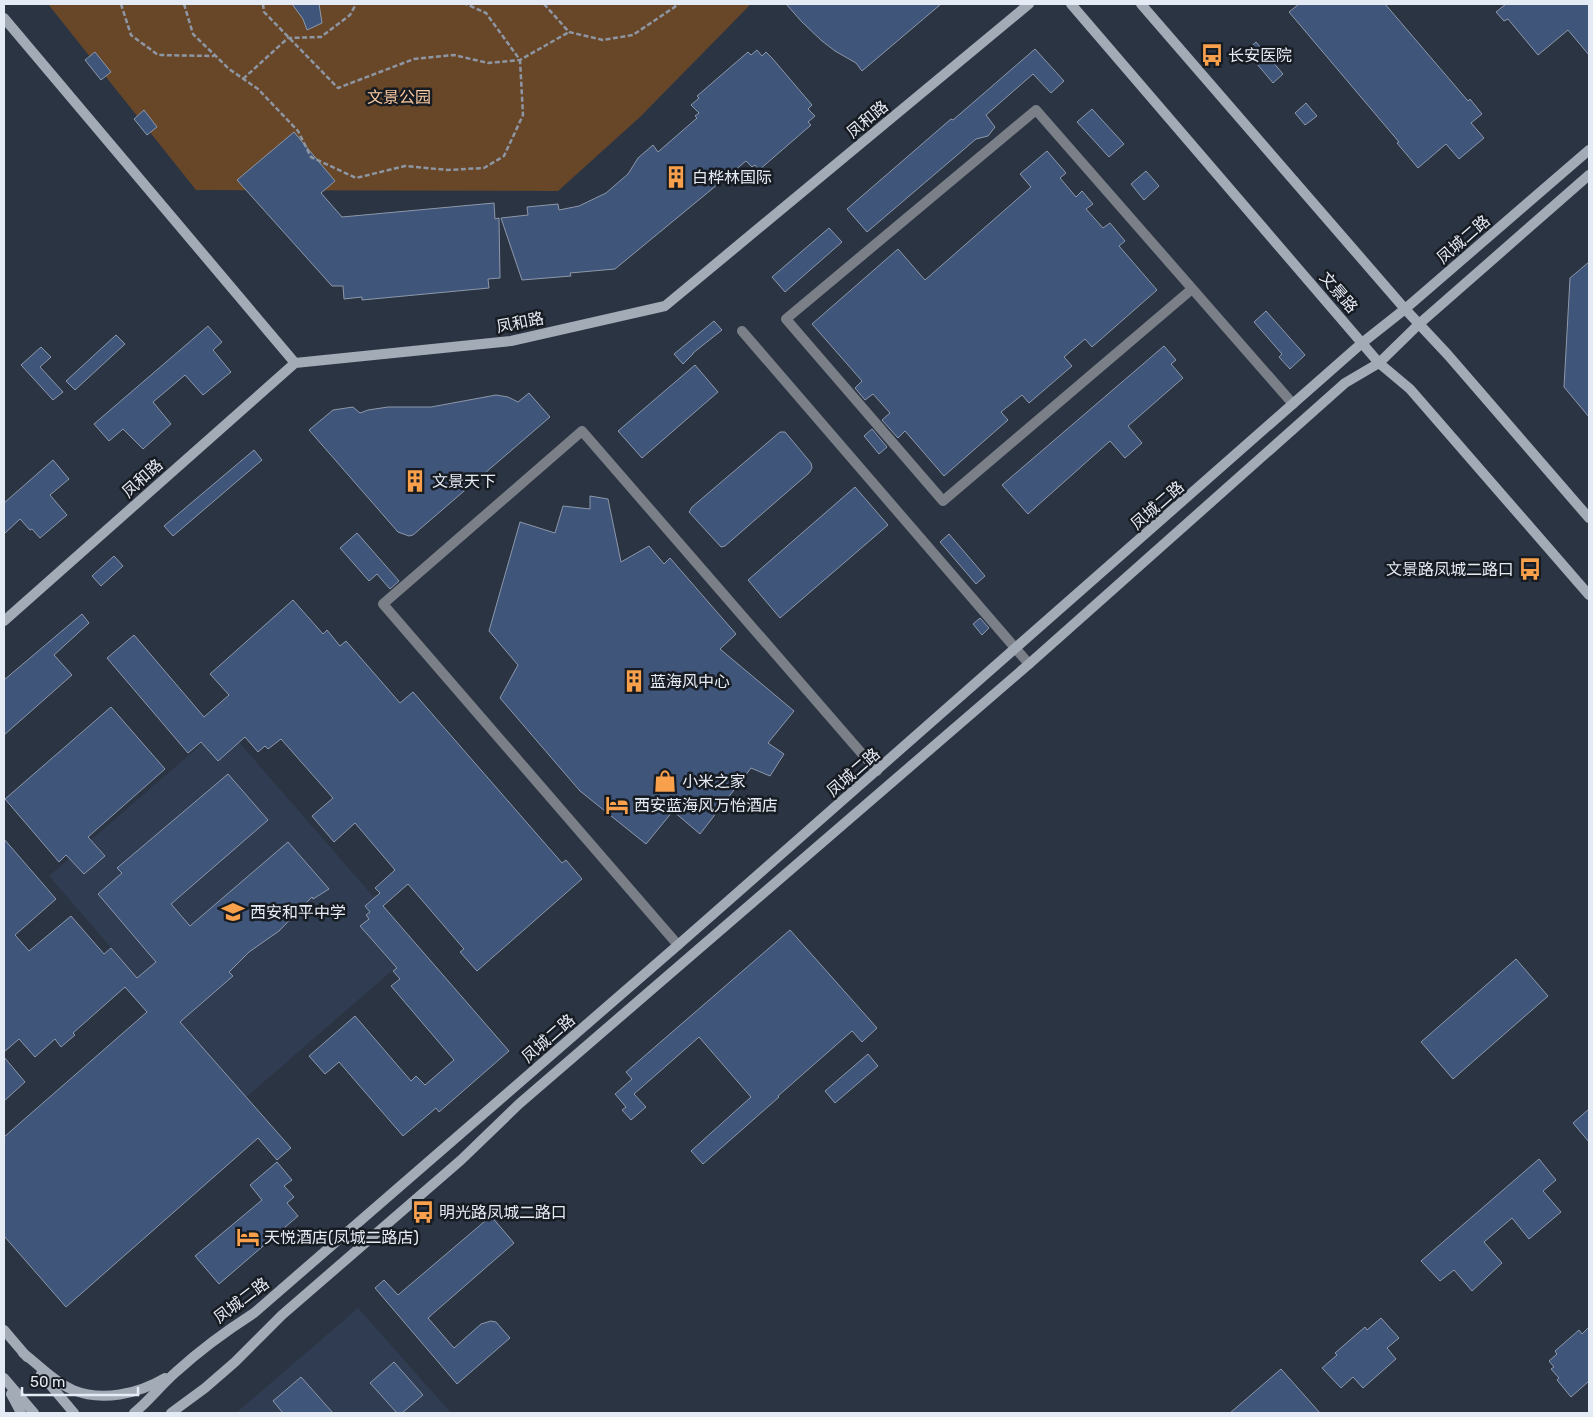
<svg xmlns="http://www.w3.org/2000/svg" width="1593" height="1417" font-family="Rubik,'Noto Sans SC',sans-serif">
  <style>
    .built { fill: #303c51 }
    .green { fill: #684729 }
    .building { fill: #3f5579; stroke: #8d98ab }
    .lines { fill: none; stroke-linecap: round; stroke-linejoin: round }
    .path { stroke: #8f96a3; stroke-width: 2.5; stroke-dasharray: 5 2.5; stroke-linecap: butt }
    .street { stroke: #7b8088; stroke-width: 10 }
    .secondary { stroke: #a3abb7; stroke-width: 10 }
    .labels { text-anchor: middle; stroke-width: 5; stroke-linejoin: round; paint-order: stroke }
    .poi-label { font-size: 16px; fill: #e5ebf5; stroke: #171b22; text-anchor: start }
    .park-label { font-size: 16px; fill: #f9c9a0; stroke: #171b22 }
    .street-label { font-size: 16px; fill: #e5ebf5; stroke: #171b22 }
  </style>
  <rect width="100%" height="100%" fill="#2b3443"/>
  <g class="built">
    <polygon points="224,725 418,948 243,1100 49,876"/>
    <polygon points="358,1308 451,1413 236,1413"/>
  </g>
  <polygon class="green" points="48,4 749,4 749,6 640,117 558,191 196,190"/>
  <g class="building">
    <polygon points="292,4 319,4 322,23 307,30 303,19"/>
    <polygon points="786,4 941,4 862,71 856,63 835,51 822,41 802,22"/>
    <polygon points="1299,4 1385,4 1468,101 1470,99 1482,114 1471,123 1484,138 1459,159 1446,144 1418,168 1397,143 1399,142 1289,12"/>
    <polygon points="1506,4 1589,4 1589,55 1568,30 1538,55 1508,19 1504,21 1496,12"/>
    <polygon points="1256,42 1283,74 1273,83 1246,51"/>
    <polygon points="1035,49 1064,81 1051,93 1033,74 986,115 995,127 988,136 976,139 867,232 847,209 951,119 953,120"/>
    <polygon points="757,50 762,56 766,52 772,58 812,105 808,109 815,116 808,122 811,125 759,170 755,165 752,167 746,161 615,269 570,273 571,276 522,280 501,218 528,215 527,207 558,204 559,210 579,206 606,193 628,174 638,158 653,145 658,152 697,118 695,116 699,113 691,105 699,98 697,96 748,52 751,55"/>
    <polygon points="95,52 111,72 101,80 85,60"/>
    <polygon points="1306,103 1317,116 1305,125 1295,113"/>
    <polygon points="1092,109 1124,144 1109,157 1077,122"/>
    <polygon points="144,110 157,127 147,135 134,119"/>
    <polygon points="294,132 335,181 321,193 342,217 494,203 495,219 499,218 500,278 488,279 489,288 362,300 362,297 344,299 343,286 332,286 237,180"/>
    <polygon points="1047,151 1066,173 1060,178 1076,197 1082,191 1093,204 1086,209 1103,228 1110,223 1125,241 1119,246 1157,290 1092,347 1085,339 1064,357 1072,366 1029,403 1022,395 1001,412 1008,420 944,476 905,431 898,438 882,420 890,413 873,394 865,400 855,388 862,381 812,324 898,249 925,280 1031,187 1020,174"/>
    <polygon points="1146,171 1159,186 1144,200 1131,184"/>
    <polygon points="829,228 842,242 785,292 772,277"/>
    <polygon points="1589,262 1589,417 1564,387 1570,278"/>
    <polygon points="1266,311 1305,355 1290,369 1279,357 1282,354 1254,322"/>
    <polygon points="714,321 722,330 693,353 693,354 683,364 674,354"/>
    <polygon points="208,326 222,342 213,350 231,372 203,395 185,375 153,402 171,424 143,449 123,429 109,441 94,424"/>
    <polygon points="116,335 125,344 75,390 66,381"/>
    <polygon points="1164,346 1176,360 1171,364 1183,378 1128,426 1142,443 1125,458 1110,441 1028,514 1002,485"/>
    <polygon points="41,347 51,357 40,367 63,392 53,400 21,365"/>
    <polygon points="695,365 718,392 642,458 618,431"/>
    <polygon points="529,393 550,417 413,535 409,536 398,532 309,430 333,410 353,407 360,413 368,410 388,407 431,407 496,395 508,397 518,402"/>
    <polygon points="872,429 887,447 879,454 864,436"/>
    <polygon points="780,432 785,432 811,463 812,468 809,473 725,546 721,547 689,512 692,507"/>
    <polygon points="254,450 262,460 173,536 164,526"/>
    <polygon points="53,460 69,479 50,495 67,515 40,538 32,529 30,530 20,519 4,534 4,503"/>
    <polygon points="855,487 888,525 780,618 748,580"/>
    <polygon points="590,496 608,499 621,562 649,546 664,564 670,558 736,634 720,649 794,711 768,743 784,754 770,776 751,768 700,834 673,811 646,844 580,791 500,698 518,665 489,631 520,522 555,533 563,506 590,509"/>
    <polygon points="357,533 399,581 390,589 377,574 369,581 340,548"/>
    <polygon points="949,534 985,576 976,584 940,542"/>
    <polygon points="114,556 123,566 101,586 92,576"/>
    <polygon points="293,600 323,634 327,630 340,646 346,641 400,703 413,692 562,863 566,860 582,879 477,971 460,952 464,949 408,884 383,906 509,1051 439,1112 436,1108 403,1136 339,1062 325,1074 309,1056 355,1016 411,1081 416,1076 425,1085 454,1060 391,986 400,979 393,971 397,968 360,926 369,919 366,915 370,912 365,906 380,893 375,888 395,870 355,823 334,842 312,816 333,798 281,739 268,749 265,746 258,752 245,737 218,761 201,742 188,753 107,658 134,635 204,717 229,695 210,674"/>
    <polygon points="82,614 89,623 54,655 72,675 4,735 4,680"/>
    <polygon points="980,618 989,628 982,635 973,624"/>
    <polygon points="111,707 165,769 88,837 105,856 84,874 66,855 59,862 5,799"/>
    <polygon points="228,774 268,820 171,904 190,926 288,842 329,889 313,899 312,897 279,931 249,952 229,972 233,976 180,1022 291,1148 277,1160 258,1138 66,1307 4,1236 4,1137 147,1012 125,987 73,1033 75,1035 61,1047 55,1039 35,1057 19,1039 4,1052 4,839 56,899 15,935 29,951 71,916 104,954 111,948 137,978 156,962 98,894 122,873 117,868"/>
    <polygon points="790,930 877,1028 862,1042 852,1031 778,1096 779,1097 703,1164 691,1151 751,1097 699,1037 634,1094 646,1107 631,1120 622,1110 626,1107 615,1094 632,1079 626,1072"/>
    <polygon points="1516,959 1548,996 1453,1079 1421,1042"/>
    <polygon points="868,1054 878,1066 835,1103 825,1091"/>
    <polygon points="4,1057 25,1082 4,1101"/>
    <polygon points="1589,1109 1589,1142 1573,1123"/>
    <polygon points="1539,1159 1556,1180 1543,1191 1561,1212 1529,1239 1512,1218 1484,1242 1502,1263 1472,1291 1454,1270 1440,1281 1421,1261"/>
    <polygon points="277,1162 292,1180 284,1186 294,1197 287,1203 298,1216 219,1284 195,1256 262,1200 250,1185"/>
    <polygon points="491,1216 514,1243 428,1318 454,1348 481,1324 491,1321 496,1322 510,1338 457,1384 375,1288 384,1280 398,1295"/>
    <polygon points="1381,1318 1399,1338 1387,1348 1396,1359 1363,1388 1353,1377 1341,1388 1322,1368 1337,1355 1335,1353 1365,1327 1367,1330"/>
    <polygon points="1589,1327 1589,1381 1571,1397 1557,1380 1559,1378 1551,1369 1554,1367 1549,1361 1557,1354 1555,1351 1579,1330 1582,1334"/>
    <polygon points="394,1362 423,1395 402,1413 397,1413 370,1383"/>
    <polygon points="1281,1369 1320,1413 1230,1413"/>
    <polygon points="301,1377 333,1413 283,1413 273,1401"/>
  </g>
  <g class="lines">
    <g class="path">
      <polyline points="121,4 131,35 158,55 214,56"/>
      <polyline points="184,4 193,34 229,69 258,89 298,131 311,157 356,178 405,166 448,170 484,168 504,156 523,115 520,60 486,13 466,4"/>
      <polyline points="263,4 264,12 338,88 414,59 454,55 488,63 520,60 569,32"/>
      <polyline points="544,4 569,32 603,40 633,35 679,4"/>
      <polyline points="243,79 288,38 321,37 350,15 356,4"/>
    </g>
    <g class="street">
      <polyline points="1192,289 943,501 786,319 1036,110 1293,404"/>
      <polyline points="742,331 1029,664"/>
      <polyline points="678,945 383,604 582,431 877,771"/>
    </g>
    <g class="secondary">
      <polyline points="1071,4 1379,363 1410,389 1589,595"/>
      <polyline points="1141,4 1405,309 1448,355 1589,518"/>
      <polyline points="4,18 295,363"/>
      <polyline points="4,621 295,363 511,341 665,306 1029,4"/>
      <polyline points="4,1330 27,1357"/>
      <path d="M23 1353C39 1365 54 1382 73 1390 102 1402 138 1394 165 1378"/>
      <polyline points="41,1374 74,1413"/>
      <polyline points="4,1378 34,1413"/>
      <polyline points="11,1394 21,1413"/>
      <path d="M134 1413C149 1401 161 1385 176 1372 200 1350 226 1331 254 1313L678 945 1362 343 1405 309 1589 150"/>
      <polyline points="171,1413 205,1388 235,1362 282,1315 461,1160 519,1104 1029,664 1345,383 1379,363 1419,324 1589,175"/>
    </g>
  </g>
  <defs>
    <symbol id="bus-bare" viewBox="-9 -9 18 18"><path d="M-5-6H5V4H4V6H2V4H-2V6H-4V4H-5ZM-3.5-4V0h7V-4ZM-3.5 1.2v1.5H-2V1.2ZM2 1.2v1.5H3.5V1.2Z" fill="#f8a04b" stroke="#171b22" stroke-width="2.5" paint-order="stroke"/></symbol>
    <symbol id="building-bare" viewBox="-9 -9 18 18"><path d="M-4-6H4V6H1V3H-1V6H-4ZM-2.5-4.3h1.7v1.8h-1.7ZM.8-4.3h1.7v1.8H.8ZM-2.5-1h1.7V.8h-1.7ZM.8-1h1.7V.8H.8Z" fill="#f8a04b" stroke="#171b22" stroke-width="2.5" paint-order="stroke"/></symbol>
    <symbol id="shop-bare" viewBox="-9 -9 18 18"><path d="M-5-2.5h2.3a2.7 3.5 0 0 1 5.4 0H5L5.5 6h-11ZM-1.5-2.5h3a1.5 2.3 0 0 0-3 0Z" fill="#f8a04b" stroke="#171b22" stroke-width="2.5" paint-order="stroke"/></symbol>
    <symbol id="hotel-bare" viewBox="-9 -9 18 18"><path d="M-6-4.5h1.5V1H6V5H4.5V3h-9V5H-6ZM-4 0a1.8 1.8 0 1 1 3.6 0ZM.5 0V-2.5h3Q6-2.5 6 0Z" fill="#f8a04b" stroke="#171b22" stroke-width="2.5" paint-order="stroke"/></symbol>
    <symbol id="school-bare" viewBox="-9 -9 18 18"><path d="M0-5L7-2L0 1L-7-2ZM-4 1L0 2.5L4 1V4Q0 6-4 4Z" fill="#f8a04b" stroke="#171b22" stroke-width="2.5" paint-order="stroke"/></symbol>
  </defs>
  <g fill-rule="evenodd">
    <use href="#bus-bare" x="1196" y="39" width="32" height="32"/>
    <use href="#building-bare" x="660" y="161" width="32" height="32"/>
    <use href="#building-bare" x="399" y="465" width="32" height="32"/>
    <use href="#bus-bare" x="1514" y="553" width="32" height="32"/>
    <use href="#building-bare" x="618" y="665" width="32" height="32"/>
    <use href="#shop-bare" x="649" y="765" width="32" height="32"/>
    <use href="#hotel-bare" x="601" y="789" width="32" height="32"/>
    <use href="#school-bare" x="217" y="896" width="32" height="32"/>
    <use href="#bus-bare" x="407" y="1196" width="32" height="32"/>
    <use href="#hotel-bare" x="232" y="1221" width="32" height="32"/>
  </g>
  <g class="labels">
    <g class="poi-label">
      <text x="1228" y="61">长安医院</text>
      <text x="692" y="183">白桦林国际</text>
      <text x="432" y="487">文景天下</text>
      <text x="1514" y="575" text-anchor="end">文景路凤城二路口</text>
      <text x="650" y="687">蓝海风中心</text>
      <text x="682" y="787">小米之家</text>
      <text x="634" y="811">西安蓝海风万怡酒店</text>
      <text x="250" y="918">西安和平中学</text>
      <text x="439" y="1218">明光路凤城二路口</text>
      <text x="264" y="1243">天悦酒店(凤城二路店)</text>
    </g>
    <g class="park-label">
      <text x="399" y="103">文景公园</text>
    </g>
    <g class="street-label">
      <text transform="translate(867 119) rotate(-40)" y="6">凤和路</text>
      <text transform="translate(1463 239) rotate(-41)" y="6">凤城二路</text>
      <text transform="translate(1339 292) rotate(49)" y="6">文景路</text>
      <text transform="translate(520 322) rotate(-11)" y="6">凤和路</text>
      <text transform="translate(142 478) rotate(-42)" y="6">凤和路</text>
      <text transform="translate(1157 505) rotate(-41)" y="6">凤城二路</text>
      <text transform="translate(853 772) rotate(-41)" y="6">凤城二路</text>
      <text transform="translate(548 1038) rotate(-41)" y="6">凤城二路</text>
      <text transform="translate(241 1300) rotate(-37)" y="6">凤城二路</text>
    </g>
  </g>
  <rect width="1593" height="1417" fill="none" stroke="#e5ebf5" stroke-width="10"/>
  <path d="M22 1387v8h116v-8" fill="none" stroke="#e5ebf5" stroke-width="2.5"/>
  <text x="30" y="1387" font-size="15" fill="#e5ebf5" stroke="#171b22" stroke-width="4" paint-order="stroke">50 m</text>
</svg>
